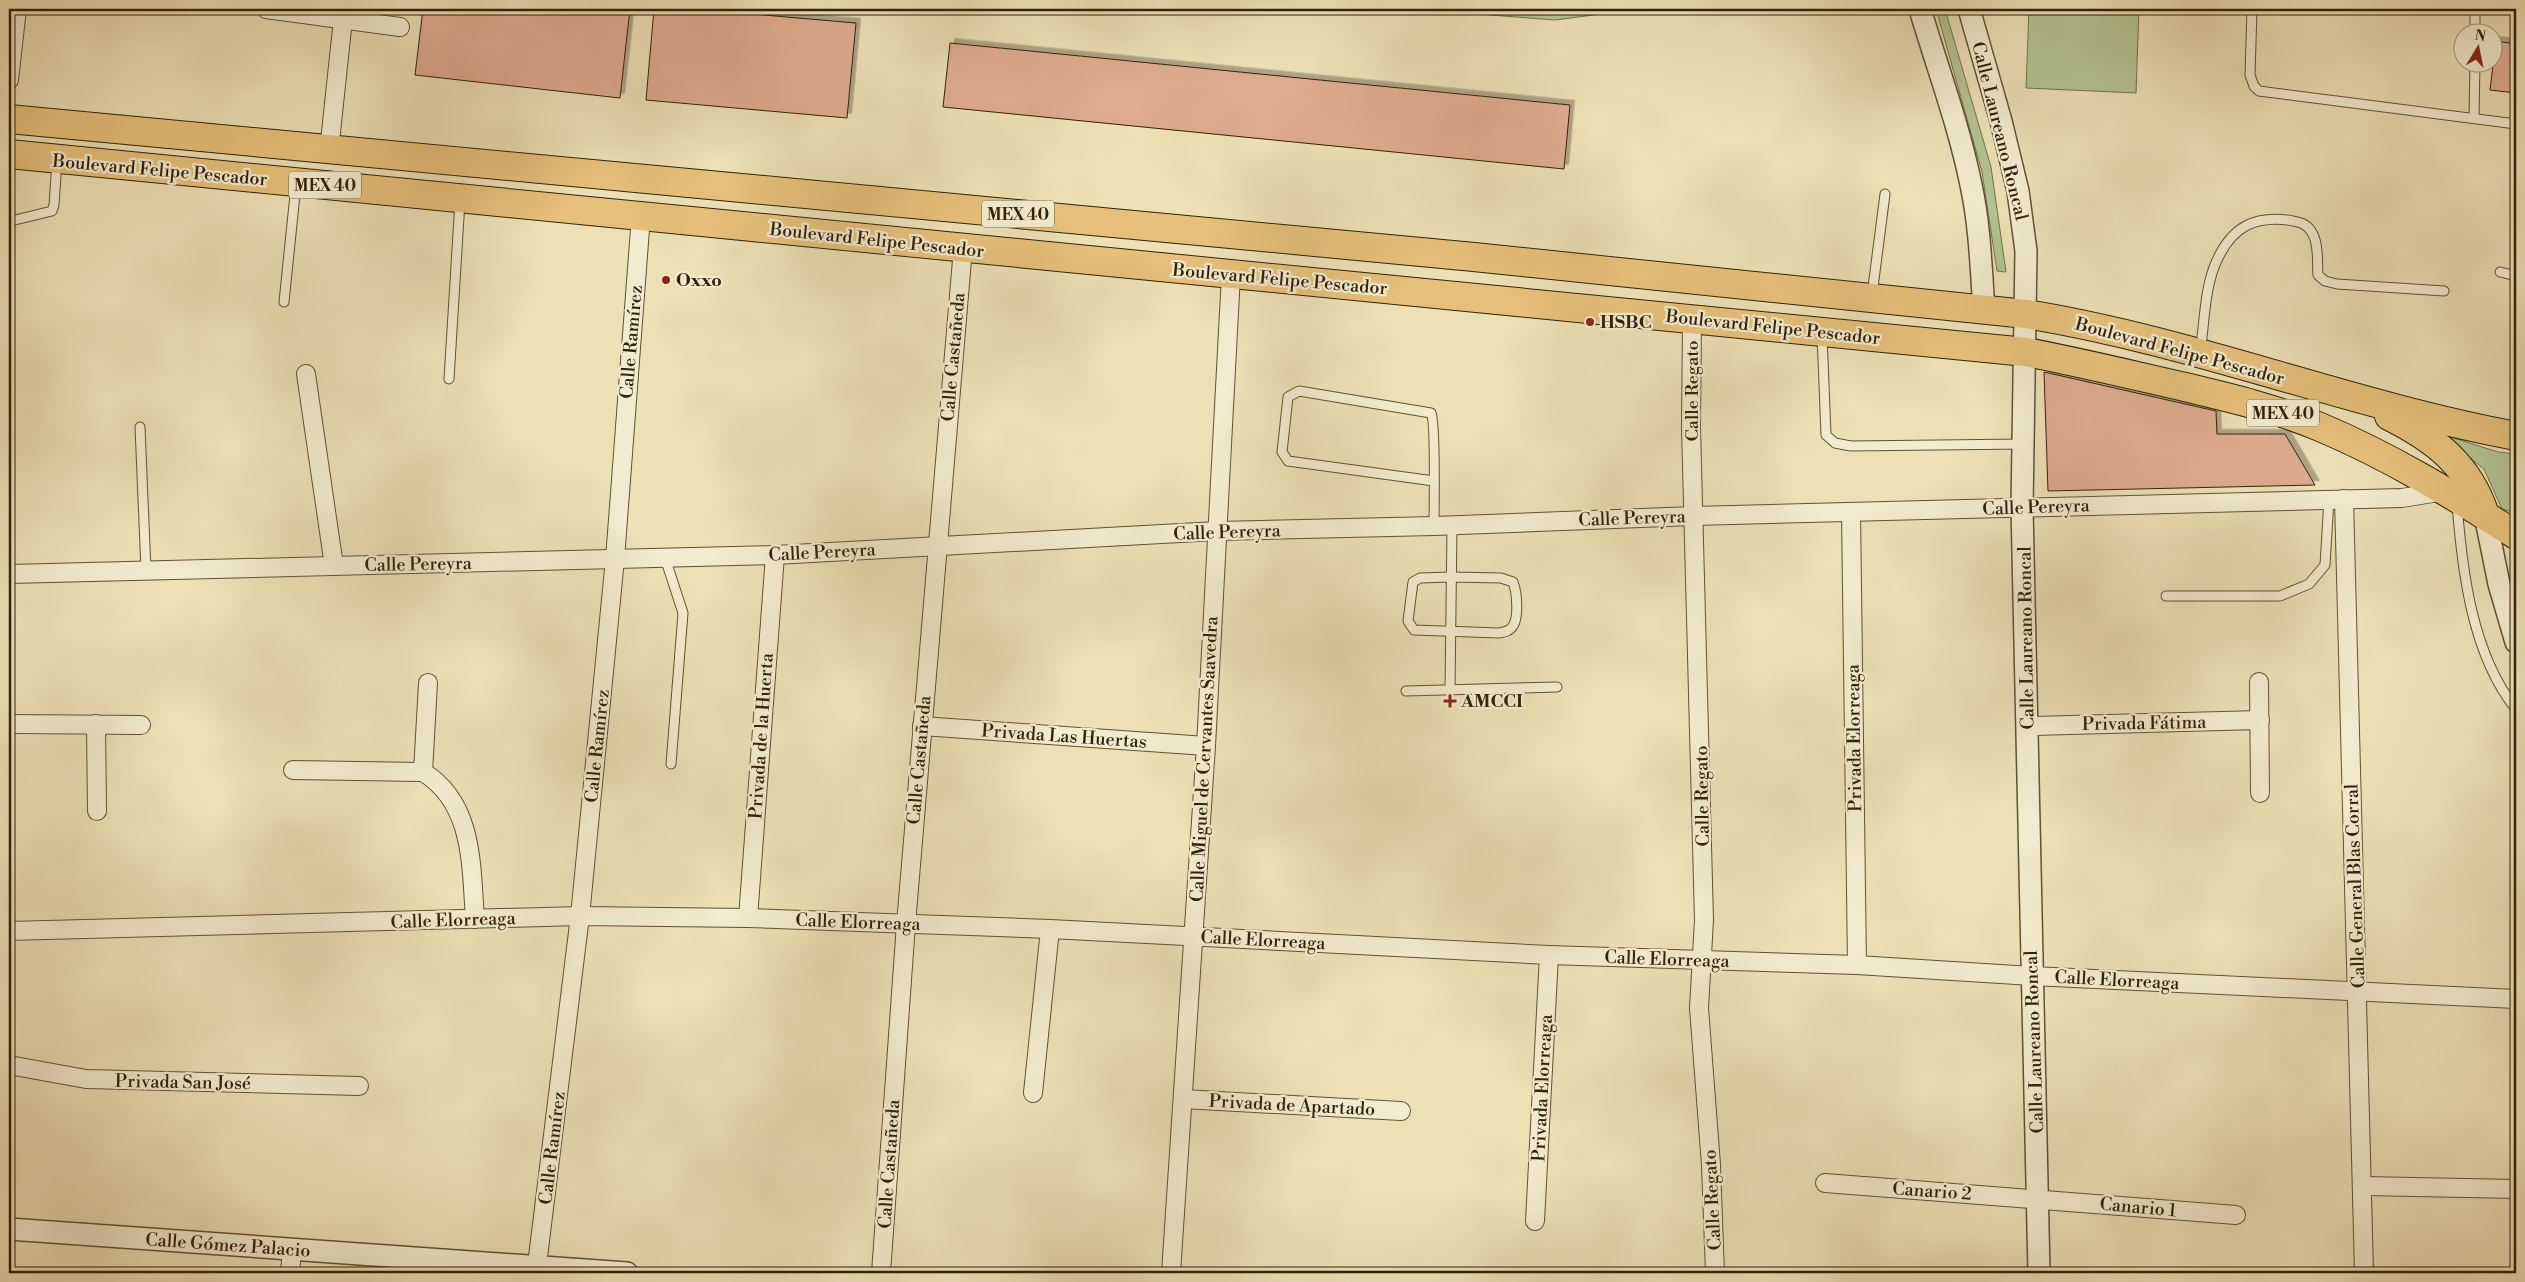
<svg xmlns="http://www.w3.org/2000/svg" width="2525" height="1282" font-family="'Libre Bodoni',serif">
  <style>
    .green { fill: #b4c390; stroke: #72724d }
    .building { fill: #dfab8f; stroke: #30210a; filter: url(#shadow) }
    .lines { fill: none; stroke-linecap: round; stroke-linejoin: round }
    .service-casing { stroke: #5f5135; stroke-width: 11 }
    .minor-casing { stroke: #5f5135; stroke-width: 20 }
    .tertiary-casing { stroke: #5f5135; stroke-width: 24 }
    .primary-casing { stroke: #30210a; stroke-width: 30 }
    .service { stroke: #f3ebcf; stroke-width: 9 }
    .minor { stroke: #f3ebcf; stroke-width: 18 }
    .tertiary { stroke: #f3ebcf; stroke-width: 21 }
    .primary { stroke: #e6c07a; stroke-width: 28 }
    .poi-dot { fill: #8f2418; stroke: #f3ebcf; stroke-width: 2 }
    .labels { text-anchor: middle; stroke-width: 4.5; stroke-linejoin: round; paint-order: stroke }
    .shield { fill: #f3ebcf; stroke: #6a5e45; stroke-width: 1 }
    .shield-label { font-size: 16px; font-weight: bold; fill: #30210a }
    .street-label { font-size: 18px; fill: #30210a; stroke: #f3ebcf }
    .poi-label { font-size: 18px; font-weight: bold; fill: #30210a; stroke: #f3ebcf; text-anchor: start }
  </style>
  <defs>
    <filter id="shadow"><feDropShadow dx="4.5" dy="-4.5" stdDeviation="0" flood-color="#0004"/></filter>
  </defs>
  <rect width="100%" height="100%" fill="#ede0b5"/>
  <filter id="stains"><feTurbulence type="fractalNoise" baseFrequency=".004" numOctaves="4"/><feColorMatrix values="0 0 0 0 .2 0 0 0 0 .09 0 0 0 0 .02 0 0 0 .5 -.17"/></filter>
  <radialGradient id="worn" r=".72"><stop offset=".6" stop-color="#630" stop-opacity="0"/><stop offset="1" stop-color="#630" stop-opacity=".3"/></radialGradient>
  <g class="green">
    <polygon points="1412,9 1639,9 1555,20"/>
    <polygon points="1936,9 1945,9 1991,167 2006,272 1997,271 1982,172"/>
    <polygon points="2029,9 2139,9 2136,93 2026,88"/>
    <polygon points="2438,433 2498,452 2516,454 2516,513 2502,509 2484,469"/>
  </g>
  <g class="building">
    <polygon points="423,9 630,9 620,98 415,75"/>
    <polygon points="654,9 694,9 856,23 847,118 646,100"/>
    <polygon points="2496,41 2516,44 2516,93 2490,90"/>
    <polygon points="950,43 1570,105 1564,169 943,107"/>
    <polygon points="2044,372 2216,411 2217,434 2285,434 2315,485 2048,491"/>
  </g>
  <g class="lines">
    <defs>
      <g id="service">
        <polyline points="2252,9 2250,75 2254,86 2259,91 2516,124"/>
        <polyline points="2475,32 2475,9"/>
        <polyline points="2474,118 2475,62"/>
        <polyline points="15,220 52,211 54,205 57,160"/>
        <polyline points="2500,272 2516,276"/>
        <polyline points="1872,295 1885,194"/>
        <polyline points="284,302 296,185"/>
        <polyline points="1822,334 1826,435 1835,443 1851,446 2024,444"/>
        <path d="M2200 352C2205 322 2204 286 2218 258 2233 227 2254 216 2288 220 2297 222 2305 222 2311 231 2319 243 2317 260 2318 275L2325 281 2337 284 2444 291"/>
        <polyline points="449,379 460,201"/>
        <polyline points="140,427 146,570"/>
        <path d="M2457 503C2462 570 2472 655 2516 709"/>
        <path d="M1434 526C1434 510 1436 421 1431 413L1299 391 1288 397 1282 452 1288 461 1434 481"/>
        <polyline points="665,558 683,613 671,764"/>
        <path d="M1451 577 1501 578 1513 582C1517 592 1519 617 1513 626 1510 631 1505 632 1499 633L1414 630 1408 621 1413 582 1420 578Z"/>
        <polyline points="2166,596 2280,596 2309,584 2325,565 2329,499"/>
        <polyline points="1450,690 1452,526"/>
        <polyline points="1406,691 1557,687"/>
      </g>
      <g id="minor">
        <polyline points="266,9 400,27"/>
        <polyline points="9,80 17,9"/>
        <polyline points="329,151 343,19"/>
        <polyline points="1692,318 1691,428 1704,920 1699,1008 1711,1165 1715,1273"/>
        <polyline points="306,374 334,566"/>
        <polyline points="2344,499 2364,1273"/>
        <polyline points="1851,512 1857,965"/>
        <polyline points="9,574 775,555 1217,531 1434,526 1693,516 2402,498 2445,491"/>
        <polyline points="2259,682 2260,793"/>
        <polyline points="9,724 141,725"/>
        <polyline points="96,724 97,811"/>
        <polyline points="922,726 1206,746"/>
        <polyline points="2028,726 2260,720"/>
        <path d="M293 770 423 772C474 803 471 866 475 919"/>
        <polyline points="423,772 428,683"/>
        <polyline points="748,918 775,555"/>
        <polyline points="9,931 580,916 748,918 1050,929 1549,955 1857,965 2032,976 2516,999"/>
        <polyline points="9,1065 86,1079 359,1086"/>
        <polyline points="1033,1093 1050,929"/>
        <polyline points="1183,1099 1401,1111"/>
        <polyline points="1825,1183 2236,1215"/>
        <polyline points="2363,1186 2516,1189"/>
        <polyline points="1535,1221 1549,955"/>
        <polyline points="290,1273 292,1250"/>
        <polyline points="536,1273 580,916 615,559 641,216"/>
        <polyline points="881,1273 906,924 963,248"/>
        <polyline points="1171,1273 1206,746 1231,275"/>
      </g>
      <g id="tertiary">
        <path d="M1920 9C1937 67 1959 125 1971 185 1980 226 1981 268 1984 310"/>
        <polyline points="1969,9 2001,121 2018,191 2026,251 2022,508 2039,1273"/>
        <polyline points="2485,515 2499,584 2516,642"/>
        <polyline points="9,1229 627,1273"/>
      </g>
      <g id="primary">
        <path d="M9 119 1474 257 2026 314C2193 341 2350 405 2516 436"/>
        <path d="M9 154 2026 352C2079 362 2132 375 2185 387 2231 398 2277 409 2320 427 2389 456 2453 495 2516 535"/>
        <path d="M2389 416C2435 439 2469 465 2485 515"/>
      </g>
    </defs>
    <use href="#service" class="service-casing"/>
    <use href="#minor" class="minor-casing"/>
    <use href="#tertiary" class="tertiary-casing"/>
    <use href="#primary" class="primary-casing"/>
    <use href="#service" class="service"/>
    <use href="#minor" class="minor"/>
    <use href="#tertiary" class="tertiary"/>
    <use href="#primary" class="primary"/>
  </g>
  <g class="poi-dot">
    <circle cx="666" cy="280" r="5"/>
    <circle cx="1590" cy="322" r="5"/>
    <path d="M1447.5 693.5h5v5h5v5h-5v5h-5v-5h-5v-5h5z"/>
  </g>
  <g class="labels">
    <g class="shield">
      <rect x="289" y="171.5" width="72" height="27" rx="4"/>
      <rect x="982" y="200.5" width="72" height="27" rx="4"/>
      <rect x="2247" y="399.5" width="72" height="27" rx="4"/>
    </g>
    <g class="shield-label">
      <text x="325" y="191">MEX 40</text>
      <text x="1018" y="220">MEX 40</text>
      <text x="2283" y="419">MEX 40</text>
    </g>
    <g class="street-label">
      <text transform="translate(2000 131) rotate(76)" y="6">Calle Laureano Roncal</text>
      <text transform="translate(160 170) rotate(5)" y="6">Boulevard Felipe Pescador</text>
      <text transform="translate(877 240) rotate(6)" y="6">Boulevard Felipe Pescador</text>
      <text transform="translate(1280 279) rotate(5)" y="6">Boulevard Felipe Pescador</text>
      <text transform="translate(1773 327) rotate(6)" y="6">Boulevard Felipe Pescador</text>
      <text transform="translate(631 342) rotate(-85)" y="6">Calle Ramírez</text>
      <text transform="translate(2180 351) rotate(15)" y="6">Boulevard Felipe Pescador</text>
      <text transform="translate(953 357) rotate(-85)" y="6">Calle Castañeda</text>
      <text transform="translate(1692 391) rotate(-90)" y="6">Calle Regato</text>
      <text transform="translate(2036 507) rotate(-2)" y="6">Calle Pereyra</text>
      <text transform="translate(1632 518) rotate(-2)" y="6">Calle Pereyra</text>
      <text transform="translate(1227 532) rotate(-2)" y="6">Calle Pereyra</text>
      <text transform="translate(822 552) rotate(-3)" y="6">Calle Pereyra</text>
      <text transform="translate(418 564) rotate(-1)" y="6">Calle Pereyra</text>
      <text transform="translate(2026 638) rotate(-91)" y="6">Calle Laureano Roncal</text>
      <text transform="translate(2144 723) rotate(-1)" y="6">Privada Fátima</text>
      <text transform="translate(761 736) rotate(-86)" y="6">Privada de la Huerta</text>
      <text transform="translate(1064 736) rotate(4)" y="6">Privada Las Huertas</text>
      <text transform="translate(1854 738) rotate(-91)" y="6">Privada Elorreaga</text>
      <text transform="translate(597 746) rotate(-84)" y="6">Calle Ramírez</text>
      <text transform="translate(1204 759) rotate(-87)" y="6">Calle Miguel de Cervantes Saavedra</text>
      <text transform="translate(919 760) rotate(-85)" y="6">Calle Castañeda</text>
      <text transform="translate(1702 796) rotate(-91)" y="6">Calle Regato</text>
      <text transform="translate(2355 886) rotate(-92)" y="6">Calle General Blas Corral</text>
      <text transform="translate(453 920) rotate(-2)" y="6">Calle Elorreaga</text>
      <text transform="translate(858 922) rotate(2)" y="6">Calle Elorreaga</text>
      <text transform="translate(1263 940) rotate(3)" y="6">Calle Elorreaga</text>
      <text transform="translate(1667 959) rotate(2)" y="6">Calle Elorreaga</text>
      <text transform="translate(2117 980) rotate(3)" y="6">Calle Elorreaga</text>
      <text transform="translate(2034 1042) rotate(-92)" y="6">Calle Laureano Roncal</text>
      <text transform="translate(183 1082) rotate(1)" y="6">Privada San José</text>
      <text transform="translate(1542 1088) rotate(-87)" y="6">Privada Elorreaga</text>
      <text transform="translate(1292 1105) rotate(3)" y="6">Privada de Apartado</text>
      <text transform="translate(552 1148) rotate(-83)" y="6">Calle Ramírez</text>
      <text transform="translate(889 1164) rotate(-86)" y="6">Calle Castañeda</text>
      <text transform="translate(1932 1191) rotate(4)" y="6">Canario 2</text>
      <text transform="translate(1712 1200) rotate(-93)" y="6">Calle Regato</text>
      <text transform="translate(2138 1207) rotate(5)" y="6">Canario 1</text>
      <text transform="translate(228 1245) rotate(4)" y="6">Calle Gómez Palacio</text>
    </g>
    <g class="poi-label">
      <text x="676" y="286">Oxxo</text>
      <text x="1600" y="328">HSBC</text>
      <text x="1461" y="707">AMCCI</text>
    </g>
  </g>
  <rect width="2525" height="1282" fill="none" stroke="#ede0b5" stroke-width="30"/>
  <rect x="10" y="10" width="2505" height="1262" fill="none" stroke="#30210a" stroke-width="2.5"/>
  <rect x="15" y="15" width="2495" height="1252" fill="none" stroke="#30210a"/>
  <g transform="translate(2478 48) rotate(10)"><circle r="24" fill="#f3ebcf" stroke="#a59a80"/>
  <path d="M0-4L9 19L0 12L-9 19Z" fill="#8f2418"/>
  <text y="-8" font-size="14" font-weight="bold" text-anchor="middle" fill="#30210a">N</text>
  </g>
  <rect width="100%" height="100%" filter="url(#stains)"/>
  <rect width="100%" height="100%" fill="url(#worn)"/>
</svg>
